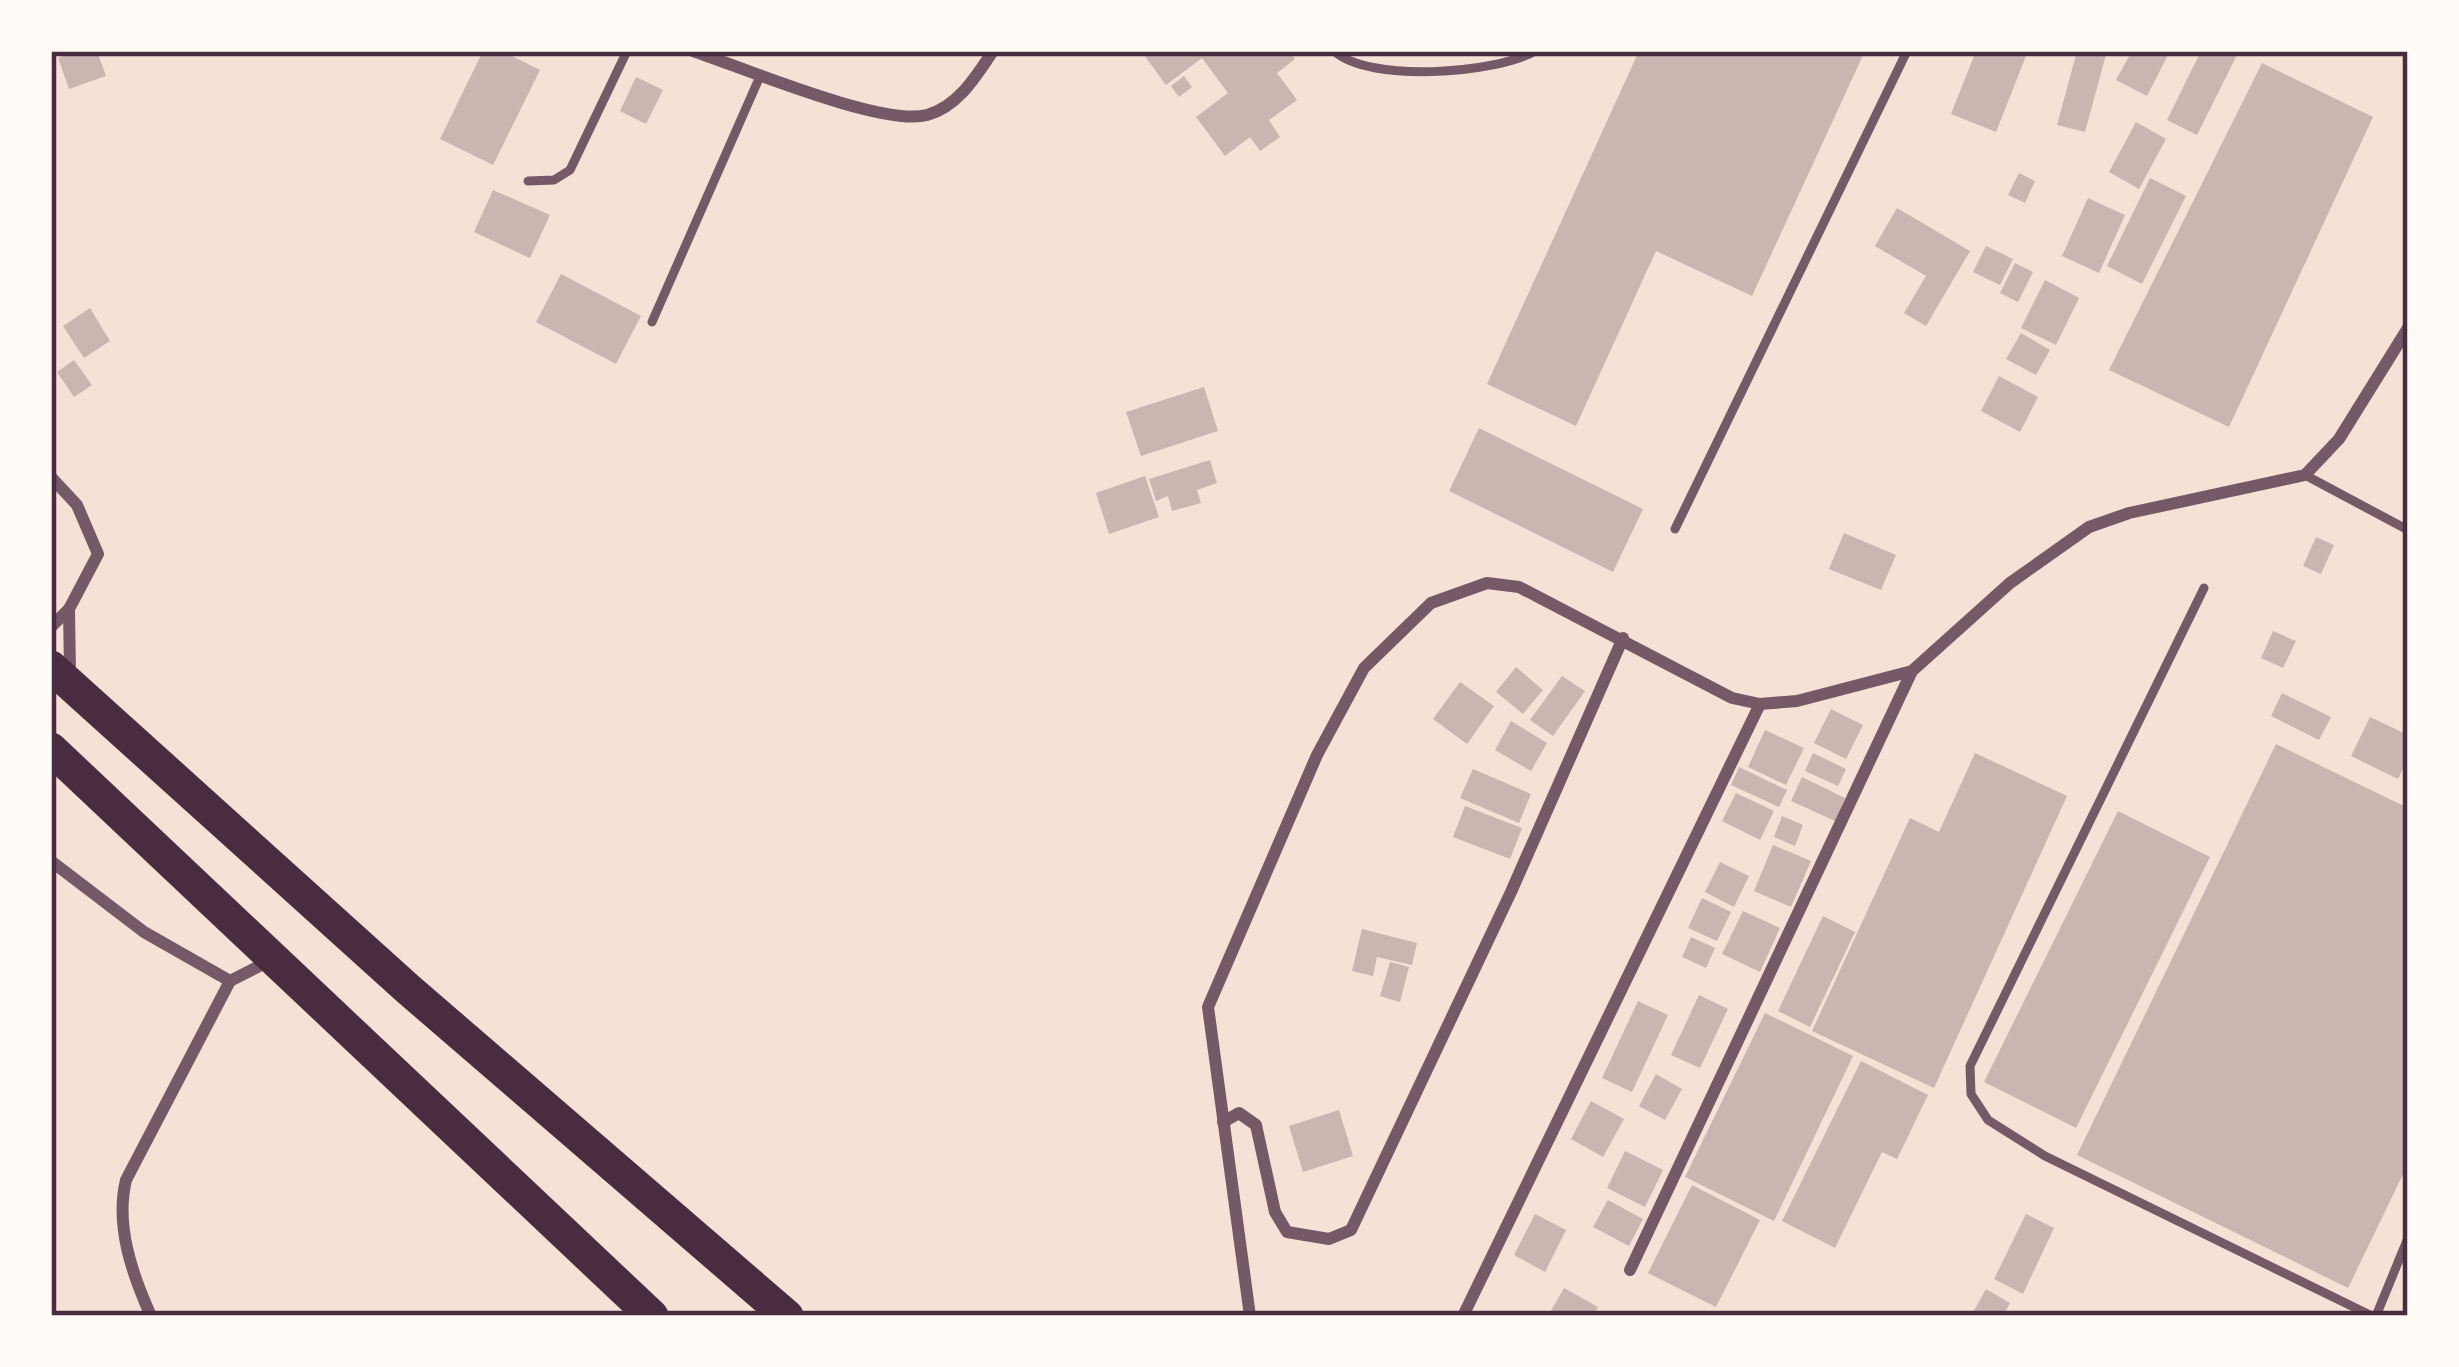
<svg xmlns="http://www.w3.org/2000/svg" width="2459" height="1367" font-family="'DejaVu Sans',sans-serif">
  <style>
    .building { fill: #ccb4b1 }
    .lines { fill: none; stroke-linecap: round; stroke-linejoin: round }
    .service { stroke: #755966; stroke-width: 9 }
    .minor { stroke: #755966; stroke-width: 12 }
    .motorway { stroke: #4a2c40; stroke-width: 33 }
    .neatline { fill: none; stroke: #4a2c40; stroke-width: 4.5 }
  </style>
  <rect width="100%" height="100%" fill="#f7e1d7"/>
  <g class="building">
    <polygon points="78,51 97,51 106,76 69,89 58,58"/>
    <polygon points="483,51 502,51 540,70 493,165 440,139"/>
    <polygon points="1141,51 1289,51 1295,59 1277,73 1297,100 1269,120 1280,137 1260,151 1250,137 1225,156 1196,117 1228,93 1202,58 1166,85"/>
    <polygon points="1639,51 1865,51 1752,296 1656,251 1576,426 1487,384"/>
    <polygon points="1976,51 2028,51 1996,132 1951,114"/>
    <polygon points="2077,51 2107,51 2085,132 2057,125"/>
    <polygon points="2132,51 2170,51 2147,96 2116,80"/>
    <polygon points="2201,51 2239,51 2197,135 2167,120"/>
    <polygon points="2262,63 2373,117 2229,427 2109,370"/>
    <polygon points="1184,76 1192,87 1179,97 1171,86"/>
    <polygon points="636,77 663,90 646,124 620,111"/>
    <polygon points="2136,122 2166,139 2139,189 2109,172"/>
    <polygon points="2019,173 2035,181 2025,203 2008,195"/>
    <polygon points="2150,178 2186,196 2142,284 2107,266"/>
    <polygon points="493,190 550,215 530,258 474,232"/>
    <polygon points="2088,198 2125,215 2099,273 2062,256"/>
    <polygon points="1897,208 1970,251 1926,326 1904,313 1926,276 1875,246"/>
    <polygon points="1986,246 2013,259 2000,285 1973,272"/>
    <polygon points="2015,263 2033,272 2018,302 2000,293"/>
    <polygon points="561,274 641,316 616,364 536,322"/>
    <polygon points="2045,280 2079,298 2056,345 2021,328"/>
    <polygon points="90,308 110,341 84,358 63,326"/>
    <polygon points="2021,333 2050,350 2036,375 2006,359"/>
    <polygon points="74,360 92,385 74,397 57,372"/>
    <polygon points="1999,376 2038,397 2020,432 1981,411"/>
    <polygon points="1204,387 1218,431 1141,456 1126,412"/>
    <polygon points="1479,428 1643,509 1613,572 1449,491"/>
    <polygon points="1210,460 1217,483 1197,490 1201,503 1172,511 1168,496 1156,501 1149,479"/>
    <polygon points="1145,476 1159,517 1109,534 1096,493"/>
    <polygon points="1844,533 1896,555 1881,590 1829,569"/>
    <polygon points="2316,537 2334,545 2321,574 2303,566"/>
    <polygon points="2273,631 2296,641 2283,668 2261,658"/>
    <polygon points="1516,667 1543,690 1523,714 1496,692"/>
    <polygon points="1562,676 1585,691 1553,736 1530,720"/>
    <polygon points="1460,682 1494,706 1467,744 1433,719"/>
    <polygon points="2282,693 2331,717 2319,740 2271,716"/>
    <polygon points="1831,709 1863,725 1846,759 1814,743"/>
    <polygon points="2370,717 2408,735 2408,759 2398,779 2351,756"/>
    <polygon points="1511,721 1547,743 1531,771 1495,750"/>
    <polygon points="1765,730 1804,748 1786,785 1748,767"/>
    <polygon points="2276,744 2408,808 2408,1164 2348,1288 2077,1155"/>
    <polygon points="1813,753 1846,769 1838,786 1805,771"/>
    <polygon points="1975,753 2067,796 1934,1088 1812,1031 1910,818 1939,832"/>
    <polygon points="1739,767 1787,790 1779,807 1731,785"/>
    <polygon points="1473,769 1531,794 1519,823 1460,798"/>
    <polygon points="1802,777 1845,798 1835,821 1791,801"/>
    <polygon points="1736,793 1774,811 1760,840 1722,821"/>
    <polygon points="1465,806 1522,828 1510,859 1453,837"/>
    <polygon points="2118,811 2210,857 2076,1128 1984,1082"/>
    <polygon points="1782,816 1803,825 1795,846 1774,837"/>
    <polygon points="1773,845 1811,861 1791,907 1754,891"/>
    <polygon points="1720,862 1749,876 1734,907 1705,892"/>
    <polygon points="1702,898 1731,912 1717,941 1688,928"/>
    <polygon points="1743,911 1780,928 1760,972 1722,954"/>
    <polygon points="1823,916 1855,932 1810,1027 1778,1011"/>
    <polygon points="1362,929 1417,943 1412,965 1377,957 1373,976 1352,971"/>
    <polygon points="1691,937 1715,948 1706,968 1682,957"/>
    <polygon points="1390,962 1409,967 1400,1002 1380,996"/>
    <polygon points="1699,995 1728,1009 1700,1068 1671,1055"/>
    <polygon points="1638,1001 1668,1015 1632,1092 1602,1078"/>
    <polygon points="1765,1013 1853,1056 1774,1221 1685,1177"/>
    <polygon points="1861,1061 1928,1095 1897,1159 1882,1152 1835,1248 1782,1221"/>
    <polygon points="1656,1074 1682,1089 1665,1120 1639,1106"/>
    <polygon points="1591,1101 1624,1119 1603,1157 1571,1139"/>
    <polygon points="1339,1110 1353,1156 1303,1172 1289,1126"/>
    <polygon points="1625,1151 1663,1170 1645,1207 1607,1188"/>
    <polygon points="1692,1185 1760,1220 1716,1307 1648,1273"/>
    <polygon points="1608,1200 1643,1219 1629,1246 1593,1227"/>
    <polygon points="1535,1214 1566,1230 1545,1272 1514,1255"/>
    <polygon points="2026,1214 2054,1228 2023,1294 1994,1279"/>
    <polygon points="1564,1288 1598,1307 1593,1316 1548,1316"/>
    <polygon points="1986,1289 2010,1303 2003,1316 1971,1316"/>
  </g>
  <g class="lines">
    <g class="service">
      <path d="M1334 51C1369 83 1495 74 1535 51"/>
      <polyline points="528,181 554,180 570,170 627,51"/>
      <polyline points="652,322 761,74"/>
      <polyline points="2305,475 2408,530"/>
      <polyline points="1675,529 1907,51"/>
      <polyline points="2204,588 1970,1066 1971,1094 1988,1120 2045,1156 2372,1316"/>
      <polyline points="2376,1316 2408,1238"/>
    </g>
    <g class="minor">
      <path d="M693 51C741 67 883 127 927 115 958 107 977 75 993 51"/>
      <polyline points="51,477 77,505 98,554 69,609 51,627"/>
      <polyline points="69,609 70,674"/>
      <polyline points="51,861 144,932 230,981"/>
      <polyline points="1223,1122 1239,1113 1256,1125 1275,1212 1287,1232 1329,1239 1351,1230 1511,892 1623,638"/>
      <polyline points="1630,1270 1912,671"/>
      <path d="M151 1316C132 1274 115 1225 126 1180L230 981 269 961"/>
      <polyline points="1250,1316 1208,1007 1317,755 1364,668 1431,603 1487,583 1519,587 1732,698 1760,704 1797,701 1912,671 2010,583 2089,527 2129,513 2305,475 2339,439 2408,328"/>
      <polyline points="1463,1316 1760,704"/>
    </g>
    <g class="motorway">
      <polyline points="51,667 408,989 787,1316"/>
      <polyline points="51,749 652,1316"/>
    </g>
  </g>
  <rect width="2459" height="1367" fill="none" stroke="#fffaf5" stroke-width="108"/>
  <rect x="54" y="54" width="2351" height="1259" class="neatline"/>
</svg>
